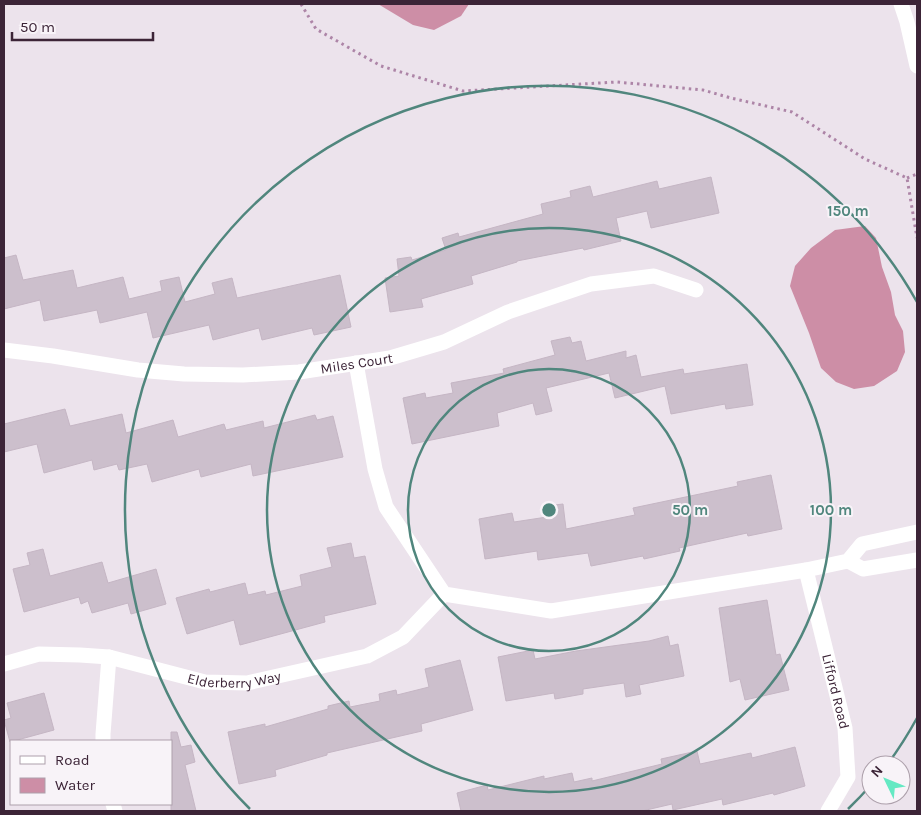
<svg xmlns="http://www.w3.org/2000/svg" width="921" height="815" font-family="Karla,sans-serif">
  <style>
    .water { fill: #cd8ea6 }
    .building { fill: #ccbfcc; stroke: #c5b6c4 }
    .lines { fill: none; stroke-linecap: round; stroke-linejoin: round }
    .path { stroke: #ad85a7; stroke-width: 3; stroke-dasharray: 2.5 4; stroke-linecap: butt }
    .street { stroke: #fff; stroke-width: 15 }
    .ring { fill: none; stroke: #50867d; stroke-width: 2.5 }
    .labels { text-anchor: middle; stroke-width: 4; stroke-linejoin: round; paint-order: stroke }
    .street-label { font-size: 14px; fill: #3c2437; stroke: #f8f3f8 }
    .centre { fill: #50867d; stroke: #f8f3f8; stroke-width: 2.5 }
    .ring-label { font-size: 15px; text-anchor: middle; font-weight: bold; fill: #50867d; stroke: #f8f3f8; stroke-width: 4; stroke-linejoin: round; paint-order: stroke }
  </style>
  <rect width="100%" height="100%" fill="#ece3ec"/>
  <g class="water">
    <polygon points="378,4 469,4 461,16 434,30 413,25"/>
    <polygon points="865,226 876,238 882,267 891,292 895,315 903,331 905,352 897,371 874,386 854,389 836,382 821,368 809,333 790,286 795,266 811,248 835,230"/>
  </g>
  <g class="building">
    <polygon points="711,177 719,213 651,228 647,211 616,218 621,241 584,250 583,248 517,261 517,262 471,276 473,284 421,299 423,307 390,312 385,278 399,276 397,259 411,257 412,260 446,250 442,238 458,233 459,237 543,214 541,204 571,197 570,191 590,186 593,197 657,181 659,189"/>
    <polygon points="16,255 23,280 73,270 77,288 123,277 129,299 162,291 160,281 179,277 185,302 215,294 212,283 232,278 237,298 340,275 351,327 314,335 312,328 262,340 259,328 213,340 209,325 153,338 147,312 100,323 97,310 44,321 40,300 4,309 4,258"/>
    <polygon points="570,337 572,343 581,341 586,361 626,351 626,358 636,355 641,377 683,369 684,374 747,364 753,405 726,409 725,404 671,414 665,386 615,398 609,373 546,388 552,411 536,415 533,403 497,413 499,426 412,444 403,398 425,393 426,398 453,393 451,383 504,373 503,369 555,355 551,341"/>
    <polygon points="65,409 70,426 122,414 126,433 173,420 178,437 224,424 226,430 263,421 264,428 315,415 317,420 333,416 343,457 253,476 251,464 201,477 199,469 152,482 147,464 119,470 117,464 94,470 92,460 44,473 37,444 4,452 4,424"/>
    <polygon points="771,475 782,529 748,536 747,533 679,548 680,551 644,559 643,556 591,566 588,553 538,560 537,551 485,559 479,519 512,513 514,522 547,517 546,506 563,504 566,529 635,515 633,508 738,486 737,482"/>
    <polygon points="351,543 354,558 365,556 376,604 324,616 325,622 240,645 234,620 187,634 176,598 209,589 210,592 245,583 248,595 265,591 266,595 302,586 300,575 332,567 327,548"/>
    <polygon points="43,549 50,576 102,562 108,583 156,569 166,604 131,614 128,603 92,613 88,601 81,604 79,597 24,612 13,569 30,565 27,553"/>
    <polygon points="767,600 776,655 780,654 789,690 745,700 740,679 730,682 719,608"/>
    <polygon points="668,636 670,646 678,644 684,676 639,685 641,694 626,697 624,683 583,689 583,694 555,699 554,693 506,701 498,657 533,650 535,659 576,651 649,641"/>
    <polygon points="460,660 473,710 421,724 422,731 327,753 327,755 275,770 276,776 239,784 228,732 265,724 265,727 328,709 328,706 349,701 350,707 380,701 379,694 396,690 397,695 429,687 425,669"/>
    <polygon points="44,693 54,730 10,742 4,720 11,718 7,703"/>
    <polygon points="171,732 177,732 181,747 191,745 195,762 185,765 196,811 171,811"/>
    <polygon points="795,747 805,786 774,795 773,793 723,805 722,799 673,810 672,804 642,811 461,811 457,793 487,785 488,790 544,776 544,779 572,773 574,782 592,778 592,781 662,764 661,759 697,751 700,764 751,753 752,758"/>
  </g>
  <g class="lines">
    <g class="path">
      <polyline points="301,4 316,29 381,66 463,91 617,82 703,90 731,98 792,112 865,159 907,178 917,238"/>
      <polyline points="907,178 917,174"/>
    </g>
    <g class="street">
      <polyline points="901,4 907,22 917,66"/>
      <path id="s1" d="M4 350 53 356 138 370 184 374 243 375 299 372 390 358 444 342 508 312 591 284 654 276 696 290"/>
      <polyline points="356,363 375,469 386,507 444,594 551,611 806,570 848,561 862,544 917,532"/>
      <polyline points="848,561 863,569 917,560"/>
      <path id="s2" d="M806 570 845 728 848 777 828 811"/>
      <path id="s3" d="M4 664 39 654 80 655 109 657 205 682 247 683 367 656 403 637 444 594"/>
      <polyline points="103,741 103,734 109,657"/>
      <polyline points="113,804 115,811"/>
    </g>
  </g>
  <g class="ring">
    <circle cx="549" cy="510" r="141"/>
    <circle cx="549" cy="510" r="282"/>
    <path d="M917 718A423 423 0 0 1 887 765M871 785A423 423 0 0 1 848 809M250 809A423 423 0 1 1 917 302"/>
  </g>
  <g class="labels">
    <g class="street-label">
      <text dy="5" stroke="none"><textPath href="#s1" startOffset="355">Miles Court</textPath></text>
      <text dy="5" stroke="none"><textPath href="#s3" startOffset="235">Elderberry Way</textPath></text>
      <text dy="5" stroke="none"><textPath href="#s2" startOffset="125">Lifford Road</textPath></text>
    </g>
  </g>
  <circle cx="549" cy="510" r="8" class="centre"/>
  <g class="ring-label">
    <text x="848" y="216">150 m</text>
    <text x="690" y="515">50 m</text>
    <text x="831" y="515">100 m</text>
  </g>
  <rect width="921" height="815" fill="none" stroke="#3c2437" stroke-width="10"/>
  <rect x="10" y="740" width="162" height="65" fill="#f8f3f8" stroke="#ada0ab"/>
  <rect x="20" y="756" width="25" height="8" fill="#ffffff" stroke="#ada0ab"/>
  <text x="55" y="765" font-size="15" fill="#3c2437">Road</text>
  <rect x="20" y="778" width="25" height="15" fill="#cd8ea6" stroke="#ada0ab"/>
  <text x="55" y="790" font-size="15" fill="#3c2437">Water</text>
  <g transform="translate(886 780) rotate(313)"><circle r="24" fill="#f8f3f8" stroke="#ada0ab"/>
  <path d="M0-4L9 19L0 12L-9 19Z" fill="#64e9c3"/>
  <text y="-8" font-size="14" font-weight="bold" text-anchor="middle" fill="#3c2437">N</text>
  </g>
  <path d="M12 32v8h141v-8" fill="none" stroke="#3c2437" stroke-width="2.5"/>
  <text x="20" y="32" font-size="15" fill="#3c2437" stroke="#f8f3f8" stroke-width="4" paint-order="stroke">50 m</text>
</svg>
